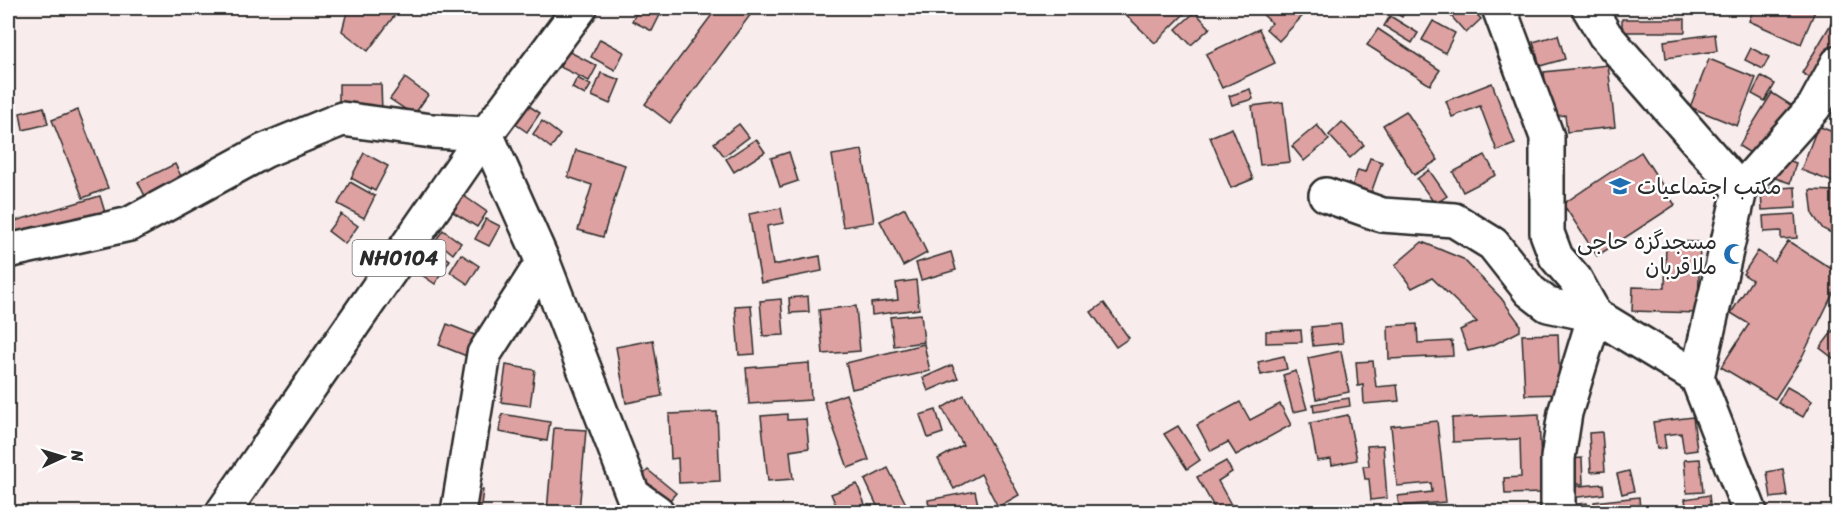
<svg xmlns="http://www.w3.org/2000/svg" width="1846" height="520" font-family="Sriracha,'Playpen Sans Arabic',sans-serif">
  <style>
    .building { fill: #dca1a0; stroke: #2b2b2b; stroke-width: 1.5 }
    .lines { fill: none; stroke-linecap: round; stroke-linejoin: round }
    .minor-casing { stroke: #2b2b2b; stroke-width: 38 }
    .highway-casing { stroke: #2b2b2b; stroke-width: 38 }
    .minor { stroke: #fff; stroke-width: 33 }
    .highway { stroke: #fff; stroke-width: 33 }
    .labels { text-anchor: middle; stroke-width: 5; stroke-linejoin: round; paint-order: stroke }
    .shield { fill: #fff; stroke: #6b6b6b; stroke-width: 1.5 }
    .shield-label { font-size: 21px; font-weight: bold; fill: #2b2b2b }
    .poi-label { font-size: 22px; fill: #2b2b2b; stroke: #fff; text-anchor: start }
  </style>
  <rect width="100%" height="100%" fill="#f8ecec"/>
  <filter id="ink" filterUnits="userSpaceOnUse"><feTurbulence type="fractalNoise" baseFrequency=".0167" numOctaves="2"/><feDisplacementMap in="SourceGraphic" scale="12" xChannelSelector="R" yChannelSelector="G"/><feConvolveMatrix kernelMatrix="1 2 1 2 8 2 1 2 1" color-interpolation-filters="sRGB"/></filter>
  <g filter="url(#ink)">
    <g class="building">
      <polygon points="348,8 400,8 368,51 342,31"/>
      <polygon points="639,8 655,8 662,11 652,31 632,21"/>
      <polygon points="717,8 743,8 751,14 670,123 645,104"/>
      <polygon points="1133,8 1184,8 1187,11 1155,43 1126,15"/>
      <polygon points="1265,8 1283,8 1285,9 1287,8 1310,8 1279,41 1266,29 1272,23 1260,12"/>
      <polygon points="1386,8 1407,8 1402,17"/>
      <polygon points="1444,8 1471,8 1481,19 1466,33"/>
      <polygon points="1513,8 1545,8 1515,14"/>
      <polygon points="1754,8 1806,8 1815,11 1801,44 1749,21"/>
      <polygon points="1830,8 1838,8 1838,48 1817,82 1802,73 1838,12"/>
      <polygon points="1195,12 1210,28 1191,45 1176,29"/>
      <polygon points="1390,16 1418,33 1412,43 1384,26"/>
      <rect x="1622" y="19" width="63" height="13"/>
      <polygon points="1433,21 1455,33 1445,53 1422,40"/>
      <polygon points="1259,29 1275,63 1222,88 1206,54"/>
      <polygon points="1378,29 1440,70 1430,85 1367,45"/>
      <polygon points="1715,34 1717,51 1666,58 1664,41"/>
      <polygon points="1558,35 1565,59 1540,66 1533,42"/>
      <polygon points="600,39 624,52 615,70 591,57"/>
      <polygon points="1751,48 1769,57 1763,69 1745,60"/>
      <polygon points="568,51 597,66 589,81 560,67"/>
      <polygon points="1709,59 1756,78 1737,126 1690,107"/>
      <polygon points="1608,65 1615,127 1567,132 1565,115 1549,117 1544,72"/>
      <polygon points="601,73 620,80 610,104 592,96"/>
      <polygon points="1761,76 1775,84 1765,101 1752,94"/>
      <polygon points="405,78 428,95 414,115 390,99"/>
      <polygon points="577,78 591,85 585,95 572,88"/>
      <polygon points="1492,83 1515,144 1497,151 1480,106 1452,117 1446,101"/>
      <polygon points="339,84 381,84 382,112 339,113"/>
      <polygon points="1250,89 1253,99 1232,105 1229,96"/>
      <polygon points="1772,93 1794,107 1761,160 1739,146"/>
      <polygon points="1283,102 1290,162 1260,165 1252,106"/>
      <polygon points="526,104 540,113 527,132 514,123"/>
      <polygon points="44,107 48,124 23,130 20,113"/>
      <polygon points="78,110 108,188 83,198 52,120"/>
      <polygon points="1406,111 1438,160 1414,175 1383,125"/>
      <polygon points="542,121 560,135 551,148 533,134"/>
      <polygon points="1342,122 1364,145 1350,158 1329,135"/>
      <polygon points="739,124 749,137 724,156 714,143"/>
      <polygon points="1317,125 1329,140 1304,161 1292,146"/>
      <polygon points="1818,126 1838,134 1838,184 1801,170"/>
      <polygon points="1232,128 1253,179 1231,188 1210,137"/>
      <polygon points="756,139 765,152 734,172 726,159"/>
      <polygon points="576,150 625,165 603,237 578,230 592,185 568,177"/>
      <polygon points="862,150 874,222 843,227 832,155"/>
      <polygon points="789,152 798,181 780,187 771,158"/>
      <polygon points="1641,152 1675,205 1597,256 1563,204"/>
      <polygon points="364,153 388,166 375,191 351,178"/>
      <polygon points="1485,155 1496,175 1463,192 1453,172"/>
      <polygon points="1370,158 1382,162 1371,193 1352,186 1358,170 1365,172"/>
      <polygon points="1782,158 1796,163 1790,183 1775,178"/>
      <polygon points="175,164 188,190 151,208 138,182"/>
      <polygon points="1429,170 1447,196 1435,204 1417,179"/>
      <polygon points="350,182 375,196 364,218 338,204"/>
      <polygon points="1795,187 1796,208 1762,210 1761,189"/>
      <polygon points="1810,190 1835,191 1835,200 1838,201 1838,236 1823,229 1813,215"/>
      <polygon points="100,196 107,219 8,249 8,223"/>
      <polygon points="464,196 487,212 477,227 453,212"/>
      <polygon points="781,208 784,223 767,226 773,265 820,256 822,271 761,283 749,214"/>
      <polygon points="905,208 927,253 903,266 880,221"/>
      <polygon points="341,214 358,226 345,244 328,231"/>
      <polygon points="1795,214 1797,238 1781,239 1781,231 1764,232 1763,216"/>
      <polygon points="486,219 500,226 489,246 475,239"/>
      <polygon points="443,230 461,243 453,254 436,240"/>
      <polygon points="1666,241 1700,242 1698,313 1632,311 1633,287 1665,288"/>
      <polygon points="1788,241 1838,273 1838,283 1801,359 1775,399 1721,367 1749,324 1731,313 1752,280 1743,274 1758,251 1774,262"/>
      <polygon points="1422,242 1463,259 1501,298 1520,324 1520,331 1493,345 1468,351 1460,330 1477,322 1432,278 1412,288 1395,265"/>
      <polygon points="433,249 450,260 435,284 419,273"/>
      <polygon points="951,252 956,270 921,280 916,263"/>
      <polygon points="461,254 479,266 468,284 450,272"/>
      <polygon points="916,280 919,309 872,315 871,303 898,300 896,283"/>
      <polygon points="808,296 809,312 790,313 789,298"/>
      <polygon points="781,299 784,335 763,336 760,301"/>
      <polygon points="1104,303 1129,338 1116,347 1091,312"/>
      <polygon points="751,305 755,354 739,355 735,306"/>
      <polygon points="856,306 860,351 823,354 819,310"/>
      <polygon points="921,314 924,342 894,346 890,317"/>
      <polygon points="447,324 477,336 469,357 439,345"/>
      <polygon points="1341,324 1343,343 1313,346 1311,327"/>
      <polygon points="1417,324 1418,343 1452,341 1453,356 1389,359 1388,326"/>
      <polygon points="1838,324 1838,362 1820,348"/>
      <polygon points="1301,330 1302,342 1266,343 1266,331"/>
      <polygon points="1558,334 1560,394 1525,395 1522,335"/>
      <polygon points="653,340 662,396 626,403 616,347"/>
      <polygon points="924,344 930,371 852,389 846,363"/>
      <polygon points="1341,351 1349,392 1316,399 1308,358"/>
      <polygon points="1284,356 1287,369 1261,375 1258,362"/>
      <polygon points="1373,361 1376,387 1397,385 1399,401 1364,404 1363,385 1358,386 1356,362"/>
      <polygon points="809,363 811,400 749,404 746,368"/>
      <polygon points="506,365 535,370 530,406 501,402"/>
      <polygon points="952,365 958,378 928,391 923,378"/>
      <polygon points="1296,371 1307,409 1293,412 1283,375"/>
      <polygon points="1787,387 1812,401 1803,417 1778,403"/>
      <polygon points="846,394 869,460 848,468 824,402"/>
      <polygon points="964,395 1019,495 998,507 981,474 954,489 938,459 963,445 942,408"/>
      <polygon points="1349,398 1350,406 1314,412 1313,404"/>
      <polygon points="1240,402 1250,420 1280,404 1291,425 1236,455 1228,442 1211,451 1197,425"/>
      <polygon points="936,410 943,433 928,438 920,415"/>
      <polygon points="717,412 720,481 679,483 678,458 671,459 669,414"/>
      <polygon points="502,414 550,422 547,441 499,432"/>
      <polygon points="787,414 787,420 806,419 809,448 790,451 793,479 768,481 761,416"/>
      <polygon points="1539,414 1542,493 1505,494 1504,478 1521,477 1520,439 1453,442 1452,418"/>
      <polygon points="1348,415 1357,460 1332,465 1331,459 1317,461 1310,423"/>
      <polygon points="1693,417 1697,450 1684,452 1681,433 1664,435 1666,448 1657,449 1653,422"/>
      <polygon points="1437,421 1446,502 1399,506 1398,496 1432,492 1431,483 1397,486 1391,426"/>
      <polygon points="1178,426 1200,460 1187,469 1164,434"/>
      <polygon points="554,428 586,430 579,512 547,512"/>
      <polygon points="1602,432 1605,471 1591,472 1589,433"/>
      <polygon points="1383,445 1387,498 1371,500 1369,479 1365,479 1363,466 1369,466 1367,446"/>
      <polygon points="1582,458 1583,484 1571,484 1570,459"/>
      <polygon points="1700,459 1703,492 1687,493 1684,460"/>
      <polygon points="1226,461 1232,472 1218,481 1235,512 1217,512 1197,477"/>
      <polygon points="888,468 910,512 880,512 865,480"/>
      <polygon points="1783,469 1787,496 1771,498 1767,472"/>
      <polygon points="648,470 676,493 669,501 641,477"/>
      <polygon points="1629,471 1634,491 1622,494 1617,474"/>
      <polygon points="857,484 868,512 839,512 831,494"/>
      <polygon points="1603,484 1604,494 1570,498 1568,487"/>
      <polygon points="473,488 483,490 480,512 469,512"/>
      <polygon points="975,491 978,505 943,512 930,512 928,500"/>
      <polygon points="1709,495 1711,512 1687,512 1685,499"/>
      <polygon points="1639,497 1640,509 1595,512 1594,502"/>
      <polygon points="1587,503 1588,512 1566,512 1566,505"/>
    </g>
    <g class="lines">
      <defs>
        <g id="minor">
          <polyline points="1499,8 1547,137 1547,233 1556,257 1575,279 1595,315"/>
          <polyline points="1589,8 1605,35 1740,190"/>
          <polyline points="1326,195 1382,215 1454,220 1493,244 1530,291 1548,305 1595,315"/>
          <polyline points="8,251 130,224 264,151 342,119 432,131 486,134 543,262 633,495 657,512"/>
          <polyline points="458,512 484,354 543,262"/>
          <polyline points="1558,512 1558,458 1565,413 1595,315 1697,377"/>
          <polyline points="1750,512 1697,377 1740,190 1814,107 1838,63"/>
        </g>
        <polyline id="highway" points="223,512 471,154 580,8"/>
      </defs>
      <use href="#minor" class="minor-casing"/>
      <use href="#highway" class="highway-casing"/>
      <use href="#minor" class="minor"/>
      <use href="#highway" class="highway"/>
    </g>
  </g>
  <defs>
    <symbol id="school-bare" viewBox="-9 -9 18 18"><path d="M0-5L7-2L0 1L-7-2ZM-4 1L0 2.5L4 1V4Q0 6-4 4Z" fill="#1f6fb2" stroke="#fff" stroke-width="2.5" paint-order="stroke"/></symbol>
    <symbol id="mosque-bare" viewBox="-9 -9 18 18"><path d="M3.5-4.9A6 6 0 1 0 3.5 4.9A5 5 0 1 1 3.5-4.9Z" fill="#1f6fb2" stroke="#fff" stroke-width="2.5" paint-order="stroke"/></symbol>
  </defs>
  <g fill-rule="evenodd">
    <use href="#school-bare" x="1605" y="171" width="30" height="30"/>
    <use href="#mosque-bare" x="1719" y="239" width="30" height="30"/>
  </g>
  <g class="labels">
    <rect class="shield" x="352.5" y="240" width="93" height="36" rx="4.5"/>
    <g class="shield-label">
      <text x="399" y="265">NH0104</text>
    </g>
    <g class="poi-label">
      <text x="1637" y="194">مکتب اجتماعیات</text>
      <text x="1717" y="249" text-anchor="end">مسجدگزه حاجی<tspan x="1717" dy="25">ملاقربان</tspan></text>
    </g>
  </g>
  <rect width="1846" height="520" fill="none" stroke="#fff" stroke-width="30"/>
  <rect x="15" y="15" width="1816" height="490" fill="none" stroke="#2b2b2b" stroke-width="2" filter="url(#ink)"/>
  <g transform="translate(63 457) rotate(86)" stroke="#ffffff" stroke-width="4.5" paint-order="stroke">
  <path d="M0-4.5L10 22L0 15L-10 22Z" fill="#2b2b2b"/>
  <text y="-9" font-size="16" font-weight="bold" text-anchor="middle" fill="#2b2b2b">N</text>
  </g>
</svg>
